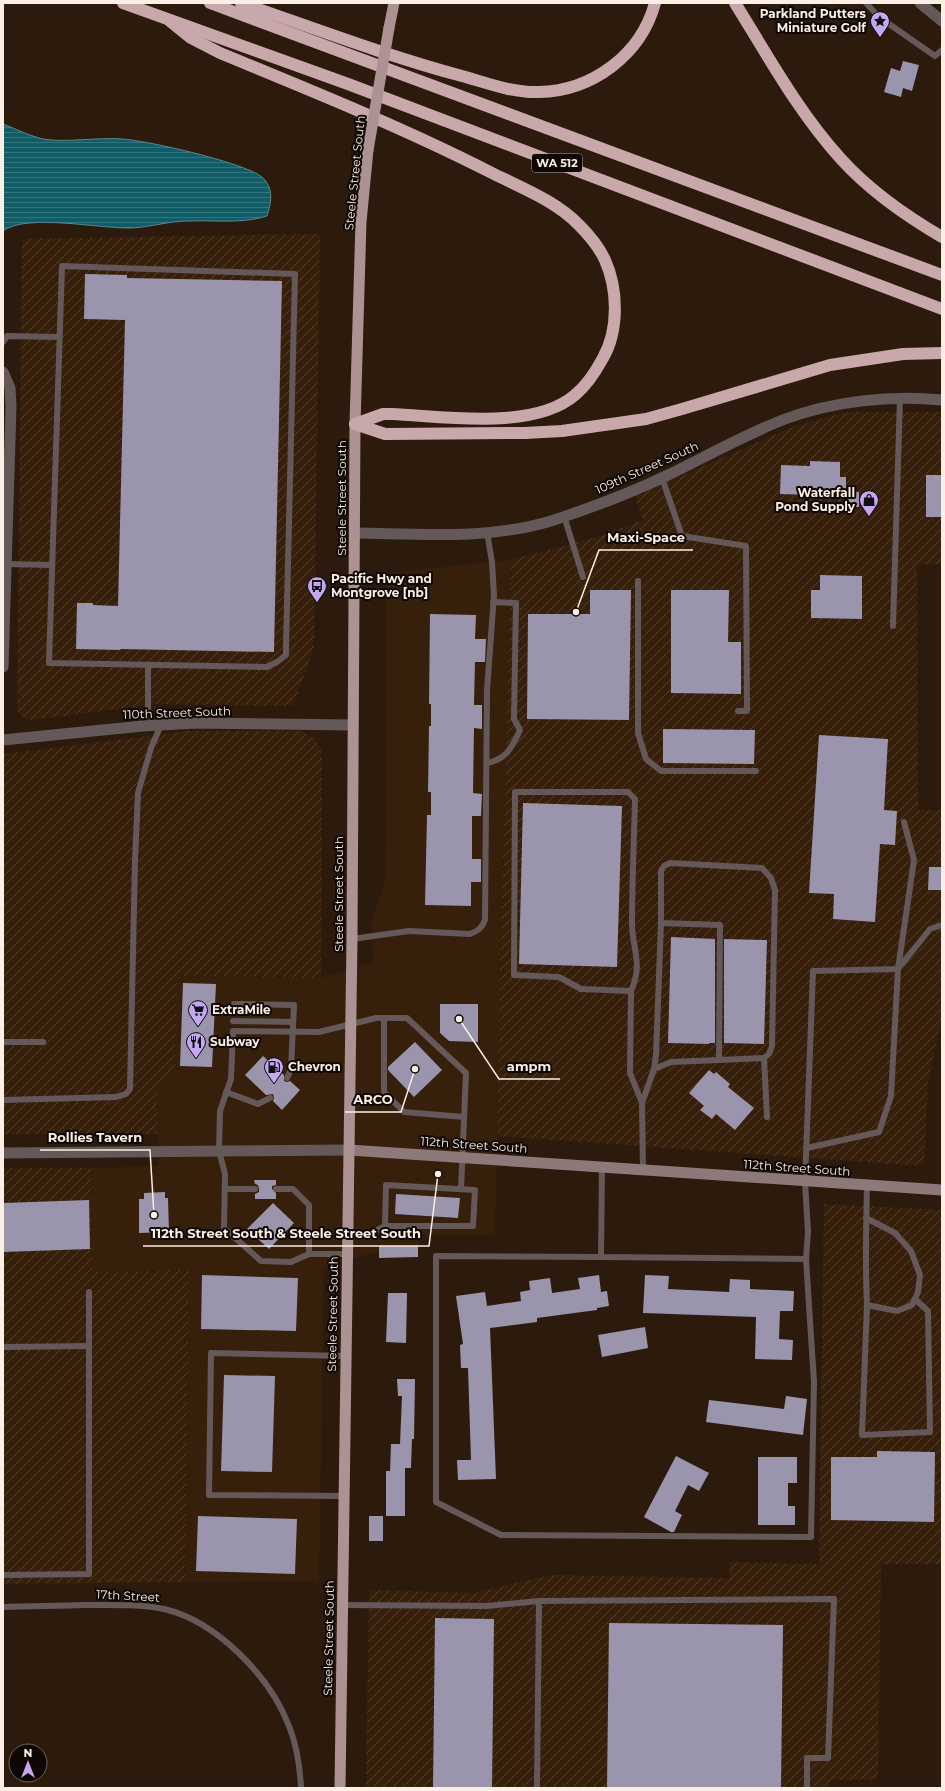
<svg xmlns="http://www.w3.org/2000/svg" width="945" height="1791" font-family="Montserrat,sans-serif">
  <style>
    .built { fill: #361f0b }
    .industrial { fill: url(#industrial-furrows) }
    .water { fill: url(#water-rules); stroke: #57888d }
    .building { fill: #9a94ad }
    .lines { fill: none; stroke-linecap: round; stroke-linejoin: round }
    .service { stroke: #655859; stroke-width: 6 }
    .minor { stroke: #655859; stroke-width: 11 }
    .tertiary { stroke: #655859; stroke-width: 11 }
    .secondary { stroke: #8d797a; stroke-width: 11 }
    .primary { stroke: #ac9293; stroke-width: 11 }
    .motorway { stroke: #c8a8aa; stroke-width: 12 }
    .primary-bridge { stroke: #ac9293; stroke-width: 11 }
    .labels { text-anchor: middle; stroke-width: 4; stroke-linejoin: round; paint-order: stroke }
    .shield { fill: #0f0703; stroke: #b5a9a1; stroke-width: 1 }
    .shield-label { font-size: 11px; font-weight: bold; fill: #fcefe5 }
    .poi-label { font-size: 12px; font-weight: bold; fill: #fcefe5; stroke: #0f0703; text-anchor: start }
    .street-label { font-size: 12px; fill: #fcefe5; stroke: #0f0703 }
    .leader { fill: none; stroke: #fcefe5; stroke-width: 1.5 }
    .callout-dot { fill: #fcefe5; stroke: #0f0703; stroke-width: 1.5 }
    .callout-label { font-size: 13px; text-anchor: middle; font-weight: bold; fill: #fcefe5; stroke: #0f0703; stroke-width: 4; stroke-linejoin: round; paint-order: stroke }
  </style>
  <defs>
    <pattern id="industrial-furrows" width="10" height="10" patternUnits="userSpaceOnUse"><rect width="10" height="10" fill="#361f0b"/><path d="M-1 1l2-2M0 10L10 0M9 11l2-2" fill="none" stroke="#54402e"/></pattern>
    <pattern id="water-rules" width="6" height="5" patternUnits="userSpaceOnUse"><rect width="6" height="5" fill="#105c67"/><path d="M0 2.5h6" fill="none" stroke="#34747d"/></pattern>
  </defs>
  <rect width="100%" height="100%" fill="#2c1b0c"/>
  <polygon class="built" points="511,560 500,969 495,1235 420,1235 419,1253 371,1253 324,1268 319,1581 185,1582 189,1270 92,1272 91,1168 159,1166 157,1086 175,1068 176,976 321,978 373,962 371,922 385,882 386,573"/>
  <g class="industrial">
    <polygon points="320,234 314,648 293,706 156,704 32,720 25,719 18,712 17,708 22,239"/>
    <polygon points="845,412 942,412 942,564 917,565 918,810 942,810 942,1018 928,1083 924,1166 497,1136 500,969 511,560 600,536 643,520 635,496 790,428"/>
    <polygon points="188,731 301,731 314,738 322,751 321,978 177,976 175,1068 157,1086 158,1134 3,1134 3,754"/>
    <polygon points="3,1168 91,1168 92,1272 189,1270 185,1582 3,1584"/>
    <polygon points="824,1204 942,1210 942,1564 881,1564 878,1779 830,1780 830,1788 366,1788 369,1590 474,1593 551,1575 729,1578 730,1562 819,1564"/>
  </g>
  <path class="water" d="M3 124C16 129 30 136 43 139 67 143 97 137 122 139 145 140 252 164 264 179 274 190 271 203 267 216 242 224 215 220 189 221 169 221 151 227 132 228 101 229 26 213 3 231Z"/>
  <g class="building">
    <polygon points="903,61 919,65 912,91 903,88 901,97 884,92 891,68 900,71"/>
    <polygon points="85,274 127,275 127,278 282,281 274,652 120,649 120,650 76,649 77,603 93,603 93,605 118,606 125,320 84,319"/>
    <polygon points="810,461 840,462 840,477 846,477 846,491 811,491 811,495 780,494 781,465 810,466"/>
    <rect x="926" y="475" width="16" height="42"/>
    <rect x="845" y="492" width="14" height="15"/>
    <polygon points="820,575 862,576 862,619 811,618 811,590 820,590"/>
    <polygon points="590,590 631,590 629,720 527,719 528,614 590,614"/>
    <polygon points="671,590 729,590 728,642 741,642 741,694 671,693"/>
    <polygon points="430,614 476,615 475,639 486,639 485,662 475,662 474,705 482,705 482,729 474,728 473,793 482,794 481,816 472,816 472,859 481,859 481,882 471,882 471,906 425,905 427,815 431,815 431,792 428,792 429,726 431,726 431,704 429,704"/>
    <polygon points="663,729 755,730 754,764 663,763"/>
    <polygon points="819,735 888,739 884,810 897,811 895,845 880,844 875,922 833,919 834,894 809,893"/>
    <polygon points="523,803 622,806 617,967 519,964"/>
    <polygon points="929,867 942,867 942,890 928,890"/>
    <polygon points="671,937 715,939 715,1043 709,1043 709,1044 668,1043"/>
    <polygon points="724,939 767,940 764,1044 724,1043"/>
    <polygon points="183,983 216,984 212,1067 180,1066"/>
    <polygon points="440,1004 478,1004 478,1042 449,1041 440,1033"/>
    <polygon points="415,1042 442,1070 414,1097 388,1070 388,1067"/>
    <polygon points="263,1056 284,1075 284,1081 287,1082 290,1081 300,1090 282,1110 273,1101 274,1098 273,1094 266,1095 245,1075"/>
    <polygon points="709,1070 714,1074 716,1072 730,1084 728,1087 754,1108 735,1130 716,1114 712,1119 700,1110 704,1106 689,1093"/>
    <polygon points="254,1180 276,1180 276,1185 272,1186 272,1189 276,1193 276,1199 255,1199 255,1194 259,1192 259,1189 258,1185 255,1184"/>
    <polygon points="165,1192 165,1198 168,1198 169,1232 139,1233 139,1199 144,1199 144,1193"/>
    <polygon points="396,1194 460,1198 458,1218 395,1214"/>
    <polygon points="89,1200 90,1249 3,1252 3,1203"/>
    <polygon points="273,1203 294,1223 269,1249 247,1229"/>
    <polygon points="379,1246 418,1246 418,1257 379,1258"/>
    <polygon points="202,1275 298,1278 296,1331 201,1329"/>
    <polygon points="599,1275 601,1292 607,1291 609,1306 597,1308 597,1310 537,1318 537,1322 490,1328 496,1479 458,1480 457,1460 471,1460 468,1368 461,1368 460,1345 463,1344 456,1296 485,1292 487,1306 521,1301 520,1292 530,1290 529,1281 550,1278 552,1293 580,1289 578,1278"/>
    <polygon points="645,1275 669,1276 668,1289 729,1292 730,1279 750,1280 750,1289 794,1291 793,1311 780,1311 779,1339 793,1340 792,1360 755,1359 756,1317 643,1313"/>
    <polygon points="388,1293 407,1293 406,1343 386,1342"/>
    <polygon points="645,1327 648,1348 602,1357 598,1335"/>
    <polygon points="224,1375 275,1376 272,1472 221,1471"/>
    <polygon points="397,1379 415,1379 414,1439 412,1439 411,1468 405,1468 405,1516 386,1516 386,1471 390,1471 391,1444 400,1444 402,1396 398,1396"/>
    <polygon points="786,1396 807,1399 803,1435 706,1422 709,1400 784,1409"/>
    <polygon points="877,1451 935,1452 934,1522 831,1520 831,1457 877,1457"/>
    <polygon points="676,1456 709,1473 699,1491 688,1485 675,1511 682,1515 674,1532 671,1532 644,1517"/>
    <polygon points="758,1457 797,1457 797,1483 788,1483 788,1506 795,1506 795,1525 758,1525"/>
    <polygon points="198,1516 297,1519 295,1574 196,1571"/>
    <rect x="369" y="1516" width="14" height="25"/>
    <polygon points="435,1618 494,1619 492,1788 433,1788"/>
    <polygon points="609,1623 783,1625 781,1788 607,1788"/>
  </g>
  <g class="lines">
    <g class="service">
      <polyline points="866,3 879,17 935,56 942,50"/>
      <polygon points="62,266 295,274 286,646 286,655 277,662 267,667 49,663"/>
      <polyline points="3,342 7,336 59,337"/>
      <polyline points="662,478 682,536 746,546 747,711 738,711"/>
      <polyline points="564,516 583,577"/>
      <polyline points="6,564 52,565"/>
      <polyline points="638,581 638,733 646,759 661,771 756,771"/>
      <polyline points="893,626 900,398"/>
      <polyline points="148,665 148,726"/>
      <path d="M487 763C507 759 512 747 520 730L514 719 516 603 493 602"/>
      <path d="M515 792H628L635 799C634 841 632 883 632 925 633 951 643 964 631 991L581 989 559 977 514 975Z"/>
      <polyline points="661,923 661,871 664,866 670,863 762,868 771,878 775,890 772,1046 769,1054 764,1058 719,1060"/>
      <path d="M352 939 409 931 470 934C478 931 482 928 485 920L487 690 494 595 492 562 487 532"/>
      <polyline points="631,991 630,1073 642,1103 643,1170"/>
      <polyline points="234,1004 294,1005 291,1069 287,1078"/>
      <polyline points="384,1018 384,1092 404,1112 464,1117"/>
      <polyline points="233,1021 293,1022"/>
      <polyline points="3,1042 43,1042"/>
      <polyline points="764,1058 767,1117"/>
      <polyline points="226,1092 258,1104 270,1098"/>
      <polyline points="3,1100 116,1097 126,1094 130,1089 135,861 138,793 151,748 161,725"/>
      <polyline points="642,1103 654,1069 656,1055 661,923 720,925 719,1060 671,1062 654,1069"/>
      <polyline points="807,1148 879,1132 891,1096 898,969 930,929 942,925"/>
      <polyline points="602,1167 601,1257 806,1259"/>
      <polyline points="225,1189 255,1189"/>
      <polyline points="276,1189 293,1189 309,1205 309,1254 291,1262 261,1261 224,1228 225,1174 219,1151 220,1111 231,1079 233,1031 319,1032 376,1018 407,1018 466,1073 461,1189"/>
      <path d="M866 1218 895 1233 911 1251 920 1275 918 1292 912 1305 897 1311 867 1305C865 1265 866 1226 867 1186"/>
      <polyline points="347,1233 372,1233 385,1226 473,1226 475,1190 386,1185 385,1226"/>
      <polyline points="309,1254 347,1254"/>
      <polyline points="601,1257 436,1256 436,1502 501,1535 811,1537 814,1382 806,1259 808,1232 805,1182 813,971 898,969 914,860 904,822"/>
      <polyline points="867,1305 862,1435 930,1432 928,1311 915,1299"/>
      <polyline points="3,1347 89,1346"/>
      <polyline points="344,1496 209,1495 211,1353 346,1356"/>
      <polyline points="3,1575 89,1574 89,1292"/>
      <polyline points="342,1605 487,1606 539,1601 834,1599 828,1758 807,1758 807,1788"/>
      <path d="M3 1607C30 1606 58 1606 85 1605 111 1605 138 1604 164 1609 216 1621 270 1676 289 1726 297 1746 300 1767 301 1788"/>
      <polyline points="537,1788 539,1601"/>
    </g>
    <g class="minor">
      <polyline points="3,372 10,388 11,407 3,667"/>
      <path d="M355 533C420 534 488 540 551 521 591 508 631 493 668 475 707 456 744 435 785 419 834 401 890 395 942 400"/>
      <polyline points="3,740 143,726 195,723 353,725"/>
    </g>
    <g class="tertiary">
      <polyline points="920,3 942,21"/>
      <polyline points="3,1153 349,1150"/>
    </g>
    <polyline class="secondary" points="349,1150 942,1190"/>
    <g class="primary">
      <polyline points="389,28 394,3"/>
      <polyline points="340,1788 352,939 355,424 361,222 368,150"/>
    </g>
    <g class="motorway">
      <polyline points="123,3 348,84 942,309"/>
      <polyline points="210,3 942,275"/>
      <path d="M241 3C314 28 387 56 462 76 487 83 513 93 539 92 592 91 641 55 655 3"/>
      <path d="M735 3C768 56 799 113 841 159 869 190 906 216 942 237"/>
      <path d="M170 21 191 38 220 53C312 91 404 128 492 173 522 188 556 201 579 225 589 235 599 247 605 260 618 289 619 330 603 358 596 371 586 386 575 395 533 431 443 416 392 414H383L355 424"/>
      <polyline points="355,424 385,434 525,433 562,431 646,419 682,409 830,365 903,354 942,353"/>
    </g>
    <polyline class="primary-bridge" points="368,150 389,28"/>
  </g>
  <defs>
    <symbol id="sight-pin" viewBox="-11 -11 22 30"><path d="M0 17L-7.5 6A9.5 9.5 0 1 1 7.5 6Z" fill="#c4a7f1" stroke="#0f0703"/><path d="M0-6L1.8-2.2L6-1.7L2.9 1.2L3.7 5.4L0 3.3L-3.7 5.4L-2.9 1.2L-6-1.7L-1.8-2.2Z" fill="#111"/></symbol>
    <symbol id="shop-pin" viewBox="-11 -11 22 30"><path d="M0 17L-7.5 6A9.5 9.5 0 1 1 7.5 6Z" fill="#c4a7f1" stroke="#0f0703"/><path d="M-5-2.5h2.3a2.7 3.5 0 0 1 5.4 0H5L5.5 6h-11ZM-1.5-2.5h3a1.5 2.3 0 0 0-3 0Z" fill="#111"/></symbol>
    <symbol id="bus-pin" viewBox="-11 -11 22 30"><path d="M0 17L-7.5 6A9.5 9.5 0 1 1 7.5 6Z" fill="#c4a7f1" stroke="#0f0703"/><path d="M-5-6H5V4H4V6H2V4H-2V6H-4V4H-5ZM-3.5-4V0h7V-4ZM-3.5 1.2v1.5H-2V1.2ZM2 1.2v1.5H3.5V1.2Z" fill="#111"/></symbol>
    <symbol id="supermarket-pin" viewBox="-11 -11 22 30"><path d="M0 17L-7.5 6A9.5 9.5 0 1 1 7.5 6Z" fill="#c4a7f1" stroke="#0f0703"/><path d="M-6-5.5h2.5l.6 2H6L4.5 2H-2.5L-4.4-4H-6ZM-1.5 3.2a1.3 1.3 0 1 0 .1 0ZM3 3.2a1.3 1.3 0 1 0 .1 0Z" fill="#111"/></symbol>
    <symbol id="restaurant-pin" viewBox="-11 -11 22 30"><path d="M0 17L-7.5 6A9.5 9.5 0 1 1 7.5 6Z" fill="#c4a7f1" stroke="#0f0703"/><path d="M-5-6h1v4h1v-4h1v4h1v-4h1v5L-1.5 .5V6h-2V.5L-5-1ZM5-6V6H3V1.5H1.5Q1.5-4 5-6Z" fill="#111"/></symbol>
    <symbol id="fuel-pin" viewBox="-11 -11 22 30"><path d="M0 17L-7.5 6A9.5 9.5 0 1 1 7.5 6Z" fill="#c4a7f1" stroke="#0f0703"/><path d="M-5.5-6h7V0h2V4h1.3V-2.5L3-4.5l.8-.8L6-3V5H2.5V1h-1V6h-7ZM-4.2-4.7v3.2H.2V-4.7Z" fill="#111"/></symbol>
  </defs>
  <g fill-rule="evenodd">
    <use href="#sight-pin" x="869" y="10" width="22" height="30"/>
    <use href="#shop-pin" x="858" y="489" width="22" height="30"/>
    <use href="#bus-pin" x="306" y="575" width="22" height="30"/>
    <use href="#supermarket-pin" x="187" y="999" width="22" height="30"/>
    <use href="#restaurant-pin" x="185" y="1031" width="22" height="30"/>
    <use href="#fuel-pin" x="263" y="1056" width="22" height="30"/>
  </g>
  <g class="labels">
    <rect class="shield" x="532" y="154" width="50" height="18" rx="3"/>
    <g class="shield-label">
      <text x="557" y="167">WA 512</text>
    </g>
    <g class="poi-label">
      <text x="866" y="18" text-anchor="end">Parkland Putters<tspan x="866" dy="14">Miniature Golf</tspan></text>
      <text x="855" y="497" text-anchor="end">Waterfall<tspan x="855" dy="14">Pond Supply</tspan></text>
      <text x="331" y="583">Pacific Hwy and<tspan x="331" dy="14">Montgrove [nb]</tspan></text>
      <text x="212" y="1014">ExtraMile</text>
      <text x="210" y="1046">Subway</text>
      <text x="288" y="1071">Chevron</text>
    </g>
    <g class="street-label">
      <text transform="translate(355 173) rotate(-84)" y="4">Steele Street South</text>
      <text transform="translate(647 468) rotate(-24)" y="4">109th Street South</text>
      <text transform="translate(342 498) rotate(-90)" y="4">Steele Street South</text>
      <text transform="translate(177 713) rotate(-2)" y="4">110th Street South</text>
      <text transform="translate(339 894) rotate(-90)" y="4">Steele Street South</text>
      <text transform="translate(474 1145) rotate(4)" y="4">112th Street South</text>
      <text transform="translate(797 1168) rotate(4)" y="4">112th Street South</text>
      <text transform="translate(333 1314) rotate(-89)" y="4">Steele Street South</text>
      <text transform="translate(128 1596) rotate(3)" y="4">17th Street</text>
      <text transform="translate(329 1638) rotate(-89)" y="4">Steele Street South</text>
    </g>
  </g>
  <path class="leader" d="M576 612L599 550H693M459 1019L499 1079H560M415 1069L401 1112H345M154 1215L150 1150H40M438 1174L429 1246H143"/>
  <g class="callout-dot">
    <circle cx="576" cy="612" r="4"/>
    <circle cx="459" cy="1019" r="4"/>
    <circle cx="415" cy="1069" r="4"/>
    <circle cx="154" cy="1215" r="4"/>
    <circle cx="438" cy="1174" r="4"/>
  </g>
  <g class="callout-label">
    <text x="646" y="542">Maxi-Space</text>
    <text x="529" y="1071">ampm</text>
    <text x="373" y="1104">ARCO</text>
    <text x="95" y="1142">Rollies Tavern</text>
    <text x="286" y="1238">112th Street South &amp; Steele Street South</text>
  </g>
  <rect width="945" height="1791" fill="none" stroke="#fcefe5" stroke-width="8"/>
  <g transform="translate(28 1763)"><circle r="19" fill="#0f0703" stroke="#6e645d"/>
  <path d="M0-3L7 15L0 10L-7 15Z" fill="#c4a7f1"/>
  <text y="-6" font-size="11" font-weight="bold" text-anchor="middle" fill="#fcefe5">N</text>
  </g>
</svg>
